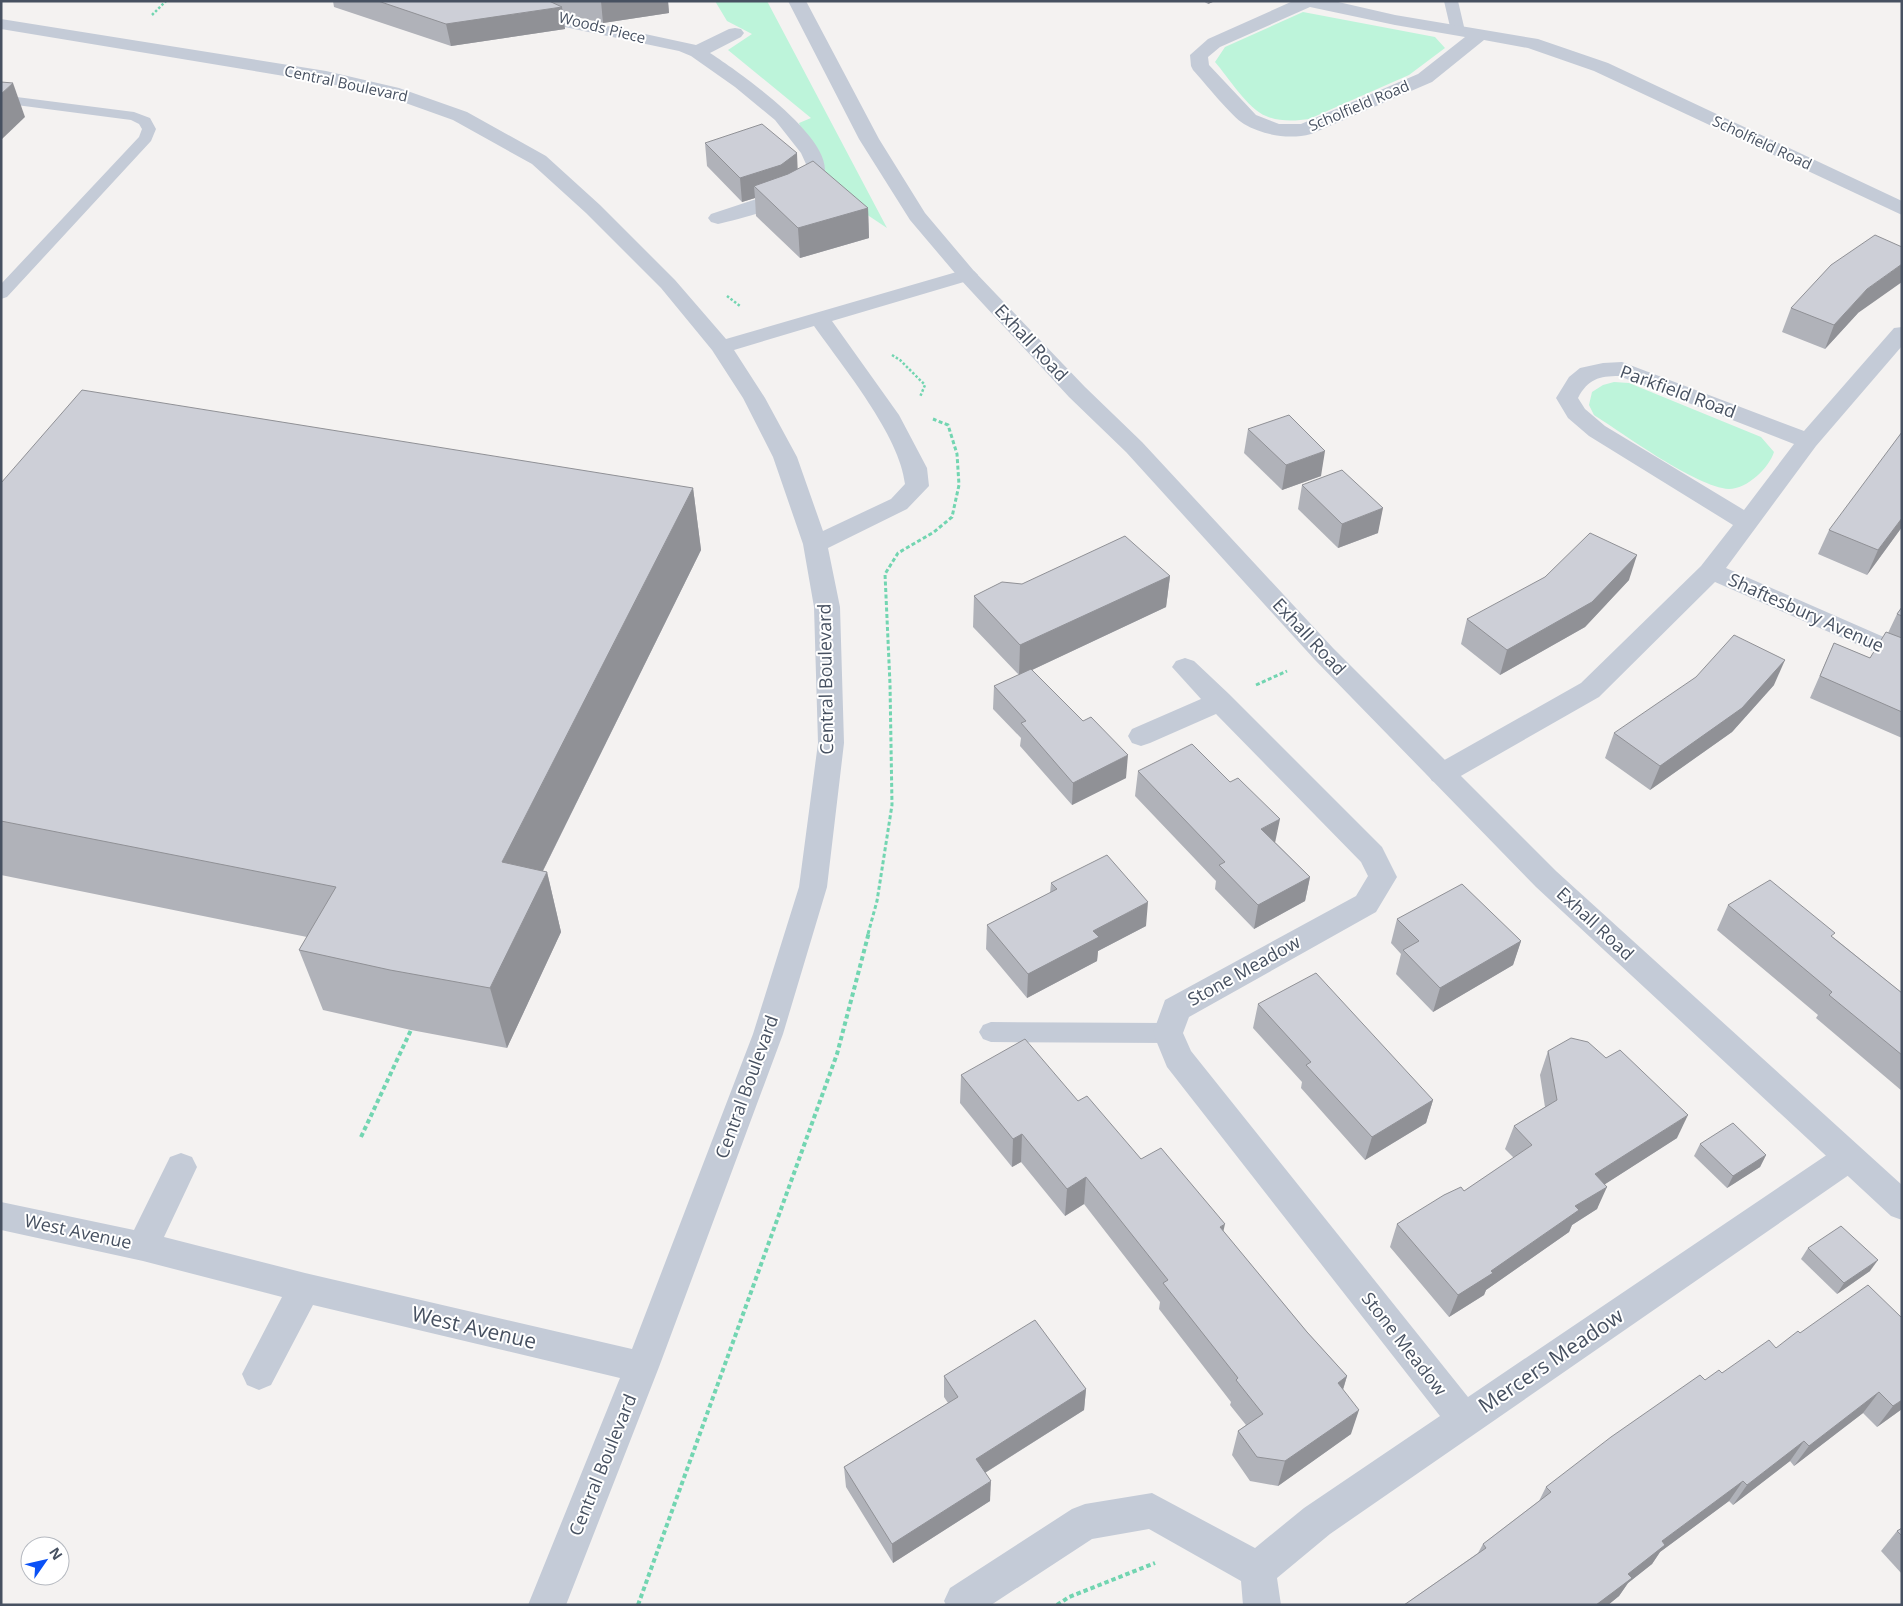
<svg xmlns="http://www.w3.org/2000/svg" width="1903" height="1606" font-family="'Open Sans',sans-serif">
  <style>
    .green { fill: #bdf4da }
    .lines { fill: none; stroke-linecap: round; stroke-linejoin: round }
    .path-far2 { stroke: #72d5b1; stroke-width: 2.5; stroke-dasharray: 2.5 2; stroke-linecap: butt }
    .path-far1 { stroke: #72d5b1; stroke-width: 3; stroke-dasharray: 4 2.5; stroke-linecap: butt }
    .path { stroke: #72d5b1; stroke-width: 4; stroke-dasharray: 4.5 3; stroke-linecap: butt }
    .service { fill: #c4cbd7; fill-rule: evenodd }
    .minor { fill: #c4cbd7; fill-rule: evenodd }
    .tertiary { fill: #c4cbd7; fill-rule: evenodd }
    .wall { fill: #b0b2b9 }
    .shaded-wall { fill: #909196 }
    .building { fill: #cdcfd7; stroke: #909196 }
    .labels { text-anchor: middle; stroke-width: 4; stroke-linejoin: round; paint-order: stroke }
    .far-street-label { font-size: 15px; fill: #475161; stroke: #fff }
    .street-label { font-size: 18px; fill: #475161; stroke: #fff }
    .near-street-label { font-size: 21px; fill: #475161; stroke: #fff }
  </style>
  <rect width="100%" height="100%" fill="#f4f2f1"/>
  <g class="green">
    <polygon points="715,1 767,1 887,228 830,190 821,181 799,123 811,118 728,50 752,34 727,21"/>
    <path d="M1303 12 1435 37 1445 48 1409 75 1309 119C1296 121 1279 122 1266 116 1248 109 1228 77 1215 62L1225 47Z"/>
    <path d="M1614 382 1629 383 1761 437 1774 452C1769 468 1747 489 1729 489 1696 487 1624 434 1594 415L1589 405 1592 392 1603 385Z"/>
  </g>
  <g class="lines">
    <g class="path-far2">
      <polyline points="152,15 166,1"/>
      <polyline points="727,296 740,306"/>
      <polyline points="892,355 900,360 925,385 920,397"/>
    </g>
    <g class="path-far1">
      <polyline points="1256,685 1287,671"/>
      <polyline points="868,934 877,901 892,805 890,684 885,574 898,553 934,532 952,517 959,485 957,454 948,425 933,419"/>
    </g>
    <g class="path">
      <polyline points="361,1137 411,1030"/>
      <polyline points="638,1605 837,1054 869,932"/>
      <polyline points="1057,1605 1069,1597 1155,1563"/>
    </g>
    <g class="service">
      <polygon points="1444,1 1458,1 1465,31 1463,34 1458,35 1451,31"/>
      <polygon points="1,95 134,112 150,118 156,129 151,141 7,297 1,299 1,284 139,137 142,129 139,124 131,120 1,103"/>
      <polygon points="991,1022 1168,1023 1176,1026 1180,1033 1176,1040 1168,1043 991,1042 983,1039 979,1032 983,1025"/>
    </g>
    <g class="minor">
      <path d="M499 1H530L545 5 571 18 696 45 729 29 735 28 741 29 744 33 741 37 710 53C736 70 844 144 822 180 808 202 743 218 718 224L711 222 708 218 711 214 784 190 804 175 806 164 801 153 775 120 735 87 691 56 679 51 560 26 533 13 502 5Z"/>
      <path d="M1293 1H1334L1395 15 1538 39 1608 63 1902 201V215L1594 71 1528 48 1484 40 1432 82 1311 134C1289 140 1263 135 1244 124 1232 117 1204 82 1193 70L1191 66 1190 55 1208 39ZM1310 7 1395 25 1465 37 1418 74 1301 124H1279L1256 115 1209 65 1208 57 1220 47Z"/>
      <path d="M1 19 326 71 399 88 467 112 546 156 600 205 675 280 726 339 960 271 967 269 974 271 978 275 974 279 832 321 899 415 927 468 929 486 907 509 828 548 840 607 844 743 827 887 783 1034 659 1367 566 1605H528L620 1378 313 1305 271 1385 259 1390 247 1385 242 1374 282 1297 143 1261 1 1230V1202L134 1230 170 1157 181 1153 192 1157 197 1167 164 1237 305 1273 632 1349 753 1034 799 887 818 743 814 607 803 544 773 457 743 398 712 350 661 288 586 213 532 164 453 120 386 96 326 83 1 29ZM814 326C843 367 900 436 905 484L891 499 823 531 797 457 765 398 734 350Z"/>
      <path d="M1902 327V346L1816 446 1726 568 1902 645V664L1715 582 1599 697 1452 781 1442 784 1432 781 1428 774 1432 767 1581 683 1701 566 1733 525 1589 436 1568 418 1556 398 1569 377 1580 368 1603 363 1622 362 1804 431 1894 328ZM1619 376 1794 444 1744 510 1605 426 1585 409 1578 398C1588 379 1599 376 1619 376Z"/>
      <polygon points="1185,658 1194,661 1229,694 1382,847 1397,877 1376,912 1189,1017 1183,1033 1191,1051 1468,1397 1837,1148 1848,1144 1859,1148 1864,1158 1859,1168 1330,1534 1277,1578 1281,1605 1243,1605 1241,1581 1149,1529 1092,1539 991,1605 946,1605 944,1601 950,1588 1072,1509 1085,1504 1152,1493 1255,1548 1304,1508 1440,1416 1167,1067 1153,1033 1165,1000 1356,896 1368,876 1361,862 1216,714 1150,743 1141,746 1132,743 1128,736 1132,729 1201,699 1172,667 1176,661"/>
    </g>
    <polygon class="tertiary" points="788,1 806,1 879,139 925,213 974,271 1085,387 1142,442 1333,648 1556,871 1902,1185 1902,1220 1891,1216 1536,887 1315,660 1126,452 1069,397 960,279 910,220 859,139"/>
  </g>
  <g class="wall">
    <polygon points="333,1 668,1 669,13 603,23 572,16 562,12 565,29 451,46 334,7"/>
    <polygon points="1203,1 1215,1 1208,4"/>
    <polygon points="705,143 798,169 868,208 869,238 800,258 756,216 755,198 742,202 707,166"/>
    <polygon points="1791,308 1858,313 1825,349 1782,332"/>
    <polygon points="1248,429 1321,476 1282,490 1244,453"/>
    <polygon points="1,483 693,488 701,550 543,871 547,872 561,932 507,1048 411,1030 323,1010 299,950 307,937 1,875"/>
    <polygon points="1302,485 1378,533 1338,548 1298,509"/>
    <polygon points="1902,527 1867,575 1818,554 1829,530"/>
    <polygon points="1170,576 1166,607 1032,670 1126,778 1072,805 1020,746 1021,738 993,709 994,686 1019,675 973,627 974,596 1022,584"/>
    <polygon points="1629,580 1585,627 1500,675 1461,644 1467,619"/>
    <polygon points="1902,607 1902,738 1810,698 1834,643 1870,658 1888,633 1897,614"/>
    <polygon points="1774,685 1732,732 1650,790 1605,758 1614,733"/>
    <polygon points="1138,771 1276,843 1310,877 1305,901 1254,929 1215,889 1216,881 1135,796"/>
    <polygon points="1051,883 1146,926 1098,951 1097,961 1027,998 986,949 987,925 1050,893"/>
    <polygon points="1728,905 1833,937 1902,993 1902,1091 1816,1018 1818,1015 1717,930"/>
    <polygon points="1397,919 1521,941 1513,965 1433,1012 1396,974 1401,954 1391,943"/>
    <polygon points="1258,1004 1433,1100 1426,1123 1365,1160 1301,1088 1302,1082 1253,1028"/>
    <polygon points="1548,1051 1677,1138 1605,1184 1597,1209 1572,1225 1569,1232 1486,1290 1484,1295 1449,1317 1390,1247 1397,1224 1464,1191 1514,1158 1505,1149 1514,1126 1545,1107 1540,1075"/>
    <polygon points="961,1075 1078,1101 1141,1159 1223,1231 1307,1332 1347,1376 1343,1390 1351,1434 1278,1486 1250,1481 1232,1455 1238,1431 1246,1425 1230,1405 1231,1402 1159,1309 1160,1302 1084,1204 1065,1216 1021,1162 1012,1167 960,1103"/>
    <polygon points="1700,1144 1766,1155 1760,1167 1727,1188 1694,1156"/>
    <polygon points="1808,1248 1870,1271 1837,1294 1801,1259"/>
    <polygon points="1800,1333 1902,1409 1877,1427 1863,1413 1794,1466 1790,1461 1733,1505 1729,1501 1660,1552 1652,1564 1628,1583 1619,1596 1608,1605 1404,1605 1478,1553 1483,1544 1539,1501 1546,1487 1705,1380 1722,1373 1776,1348"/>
    <polygon points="944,1376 1086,1389 1084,1410 985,1473 990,1501 893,1563 846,1487 844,1467 948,1403 944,1397"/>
    <polygon points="1902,1528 1902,1574 1881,1551 1897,1531"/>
  </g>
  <g class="shaded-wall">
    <polygon points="601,1 668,1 669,13 603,23"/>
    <polygon points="1209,1 1215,1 1208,4"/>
    <polygon points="562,7 565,29 451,46 446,24"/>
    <polygon points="13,83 25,117 1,140 1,94"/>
    <polygon points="797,153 798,177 754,186 755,198 742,202 740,178"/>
    <polygon points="868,208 869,238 800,258 798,228"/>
    <polygon points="1902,264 1902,282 1858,313 1825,349 1834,325 1867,289"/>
    <polygon points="1325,451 1321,476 1282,490 1286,465"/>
    <polygon points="693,488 701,550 517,923 502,862"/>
    <polygon points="1383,508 1378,533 1338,548 1342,524"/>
    <polygon points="1902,518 1902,527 1867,575 1878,550"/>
    <polygon points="1637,555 1629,580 1585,627 1500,675 1507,650"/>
    <polygon points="1170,576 1166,607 1019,676 1020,645"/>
    <polygon points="1785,660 1774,685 1732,732 1650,790 1660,766"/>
    <polygon points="1128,755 1126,778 1072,805 1073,783"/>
    <polygon points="1280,819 1275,843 1261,829"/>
    <polygon points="547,872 561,932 507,1048 490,988"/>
    <polygon points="1310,877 1305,901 1254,929 1258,905"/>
    <polygon points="1148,902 1146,926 1098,951 1097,961 1027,998 1028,974 1093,931"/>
    <polygon points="1521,941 1513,965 1433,1012 1440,988"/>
    <polygon points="1433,1100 1426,1123 1365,1160 1372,1137"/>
    <polygon points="1688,1115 1677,1138 1585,1197 1595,1174"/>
    <polygon points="1022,1134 1021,1162 1012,1167 1013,1139"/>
    <polygon points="1766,1155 1760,1167 1727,1188 1733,1176"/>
    <polygon points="1086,1177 1084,1204 1065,1216 1067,1189"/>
    <polygon points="1607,1187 1597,1209 1572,1225 1569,1232 1486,1290 1484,1295 1449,1317 1458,1295 1575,1206"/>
    <polygon points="1225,1224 1219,1251 1220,1227"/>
    <polygon points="1878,1260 1870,1271 1837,1294 1844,1283"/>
    <polygon points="1347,1376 1339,1402 1338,1383"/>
    <polygon points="1086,1389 1084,1410 975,1479 976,1459"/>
    <polygon points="1879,1392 1863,1413 1794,1466 1809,1446"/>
    <polygon points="1902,1400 1902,1409 1877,1427 1893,1406"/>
    <polygon points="1359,1410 1351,1434 1278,1486 1285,1461"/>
    <polygon points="1804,1441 1790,1461 1733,1505 1747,1485"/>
    <polygon points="991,1481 990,1501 893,1563 892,1544"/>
    <polygon points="1743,1481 1729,1501 1660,1552 1652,1564 1628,1583 1619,1596 1608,1605 1596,1605 1662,1541"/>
  </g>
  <g class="building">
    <polygon points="378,1 549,1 562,7 446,24"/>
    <polygon points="1,82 13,83 1,94"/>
    <polygon points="762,124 797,153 781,165 740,178 705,143"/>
    <polygon points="813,161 868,208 798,228 754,186 788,174"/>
    <polygon points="1875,235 1902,247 1902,264 1867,289 1834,325 1791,308 1831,265"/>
    <polygon points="82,390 693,488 502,862 547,872 490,988 390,970 299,950 336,887 1,821 1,483"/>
    <polygon points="1289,415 1325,451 1286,465 1248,429"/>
    <polygon points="1902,432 1902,518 1878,550 1829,530"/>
    <polygon points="1342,470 1383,508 1342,524 1302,485"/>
    <polygon points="1590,533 1637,555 1592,602 1507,650 1467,619 1545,577"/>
    <polygon points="1125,536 1170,576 1020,645 974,596 1002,582 1022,584"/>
    <polygon points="1902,607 1902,616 1897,614"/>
    <polygon points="1886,632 1902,638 1902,712 1820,676 1834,643 1870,658"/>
    <polygon points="1734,635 1785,660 1742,708 1660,766 1614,733 1696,677"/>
    <polygon points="1031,669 1083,721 1091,717 1128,755 1073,783 1021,723 1026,721 994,686"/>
    <polygon points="1192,744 1230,782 1238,778 1280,819 1261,829 1310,877 1258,905 1219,865 1225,862 1138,771"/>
    <polygon points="1107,855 1148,902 1093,931 1099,937 1028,974 987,925 1057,889 1051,883"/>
    <polygon points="1770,880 1835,933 1831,936 1902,993 1902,1055 1829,995 1832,992 1728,905"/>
    <polygon points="1462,884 1521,941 1440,988 1403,950 1419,941 1397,919"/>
    <polygon points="1316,973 1433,1100 1372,1137 1306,1065 1311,1062 1258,1004"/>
    <polygon points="1571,1038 1588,1042 1606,1058 1620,1050 1688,1115 1595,1174 1607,1187 1575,1206 1579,1210 1491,1271 1493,1273 1458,1295 1397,1224 1444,1195 1461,1187 1464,1191 1532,1145 1514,1126 1557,1100 1548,1051"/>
    <polygon points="1025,1039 1078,1101 1087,1096 1141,1159 1161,1148 1225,1224 1220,1227 1307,1332 1347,1376 1338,1383 1359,1410 1285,1461 1257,1457 1238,1431 1263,1414 1236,1380 1238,1378 1163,1283 1168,1280 1086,1177 1067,1189 1022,1134 1013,1139 961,1075"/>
    <polygon points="1733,1123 1766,1155 1733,1176 1700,1144"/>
    <polygon points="1841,1226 1878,1260 1844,1283 1808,1248"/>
    <polygon points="1868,1285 1902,1318 1902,1400 1893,1406 1879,1392 1809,1446 1804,1441 1747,1485 1743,1481 1662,1541 1665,1545 1628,1574 1632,1578 1596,1605 1404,1605 1486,1548 1483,1544 1551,1492 1546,1487 1611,1437 1700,1375 1705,1380 1719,1370 1722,1373 1769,1340 1776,1348 1798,1331 1800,1333"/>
    <polygon points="1035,1320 1086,1389 976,1459 991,1481 892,1544 844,1467 958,1397 944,1376"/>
    <polygon points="1902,1528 1902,1536 1897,1531"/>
  </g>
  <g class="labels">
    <g class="far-street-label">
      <text transform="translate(602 28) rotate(14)" y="5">Woods Piece</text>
      <text transform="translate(346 84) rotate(12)" y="5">Central Boulevard</text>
      <text transform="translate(1359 106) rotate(-23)" y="5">Scholfield Road</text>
      <text transform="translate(1762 143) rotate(25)" y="5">Scholfield Road</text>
    </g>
    <g class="street-label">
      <text transform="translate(1031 343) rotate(47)" y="6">Exhall Road</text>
      <text transform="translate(1678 392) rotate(20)" y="6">Parkfield Road</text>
      <text transform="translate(1806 613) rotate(24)" y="6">Shaftesbury Avenue</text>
      <text transform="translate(1309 637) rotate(47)" y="6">Exhall Road</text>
      <text transform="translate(826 679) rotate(-91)" y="6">Central Boulevard</text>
      <text transform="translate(1595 924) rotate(43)" y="6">Exhall Road</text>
      <text transform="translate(1244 971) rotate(-29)" y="6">Stone Meadow</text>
      <text transform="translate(747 1087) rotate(-70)" y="6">Central Boulevard</text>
      <text transform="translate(78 1232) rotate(12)" y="6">West Avenue</text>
      <text transform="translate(1404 1344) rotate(52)" y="6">Stone Meadow</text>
      <text transform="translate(603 1465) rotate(-68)" y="6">Central Boulevard</text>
    </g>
    <g class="near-street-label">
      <text transform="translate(474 1328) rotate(13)" y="7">West Avenue</text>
      <text transform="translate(1551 1361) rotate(-34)" y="7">Mercers Meadow</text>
    </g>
  </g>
  <rect width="1903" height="1606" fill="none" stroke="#475161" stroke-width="5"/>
  <g transform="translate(45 1561) rotate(56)"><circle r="24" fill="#ffffff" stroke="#b5b9c0"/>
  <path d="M0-4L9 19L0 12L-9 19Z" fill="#0a51f6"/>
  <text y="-8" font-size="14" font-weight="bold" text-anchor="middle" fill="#475161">N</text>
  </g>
</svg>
